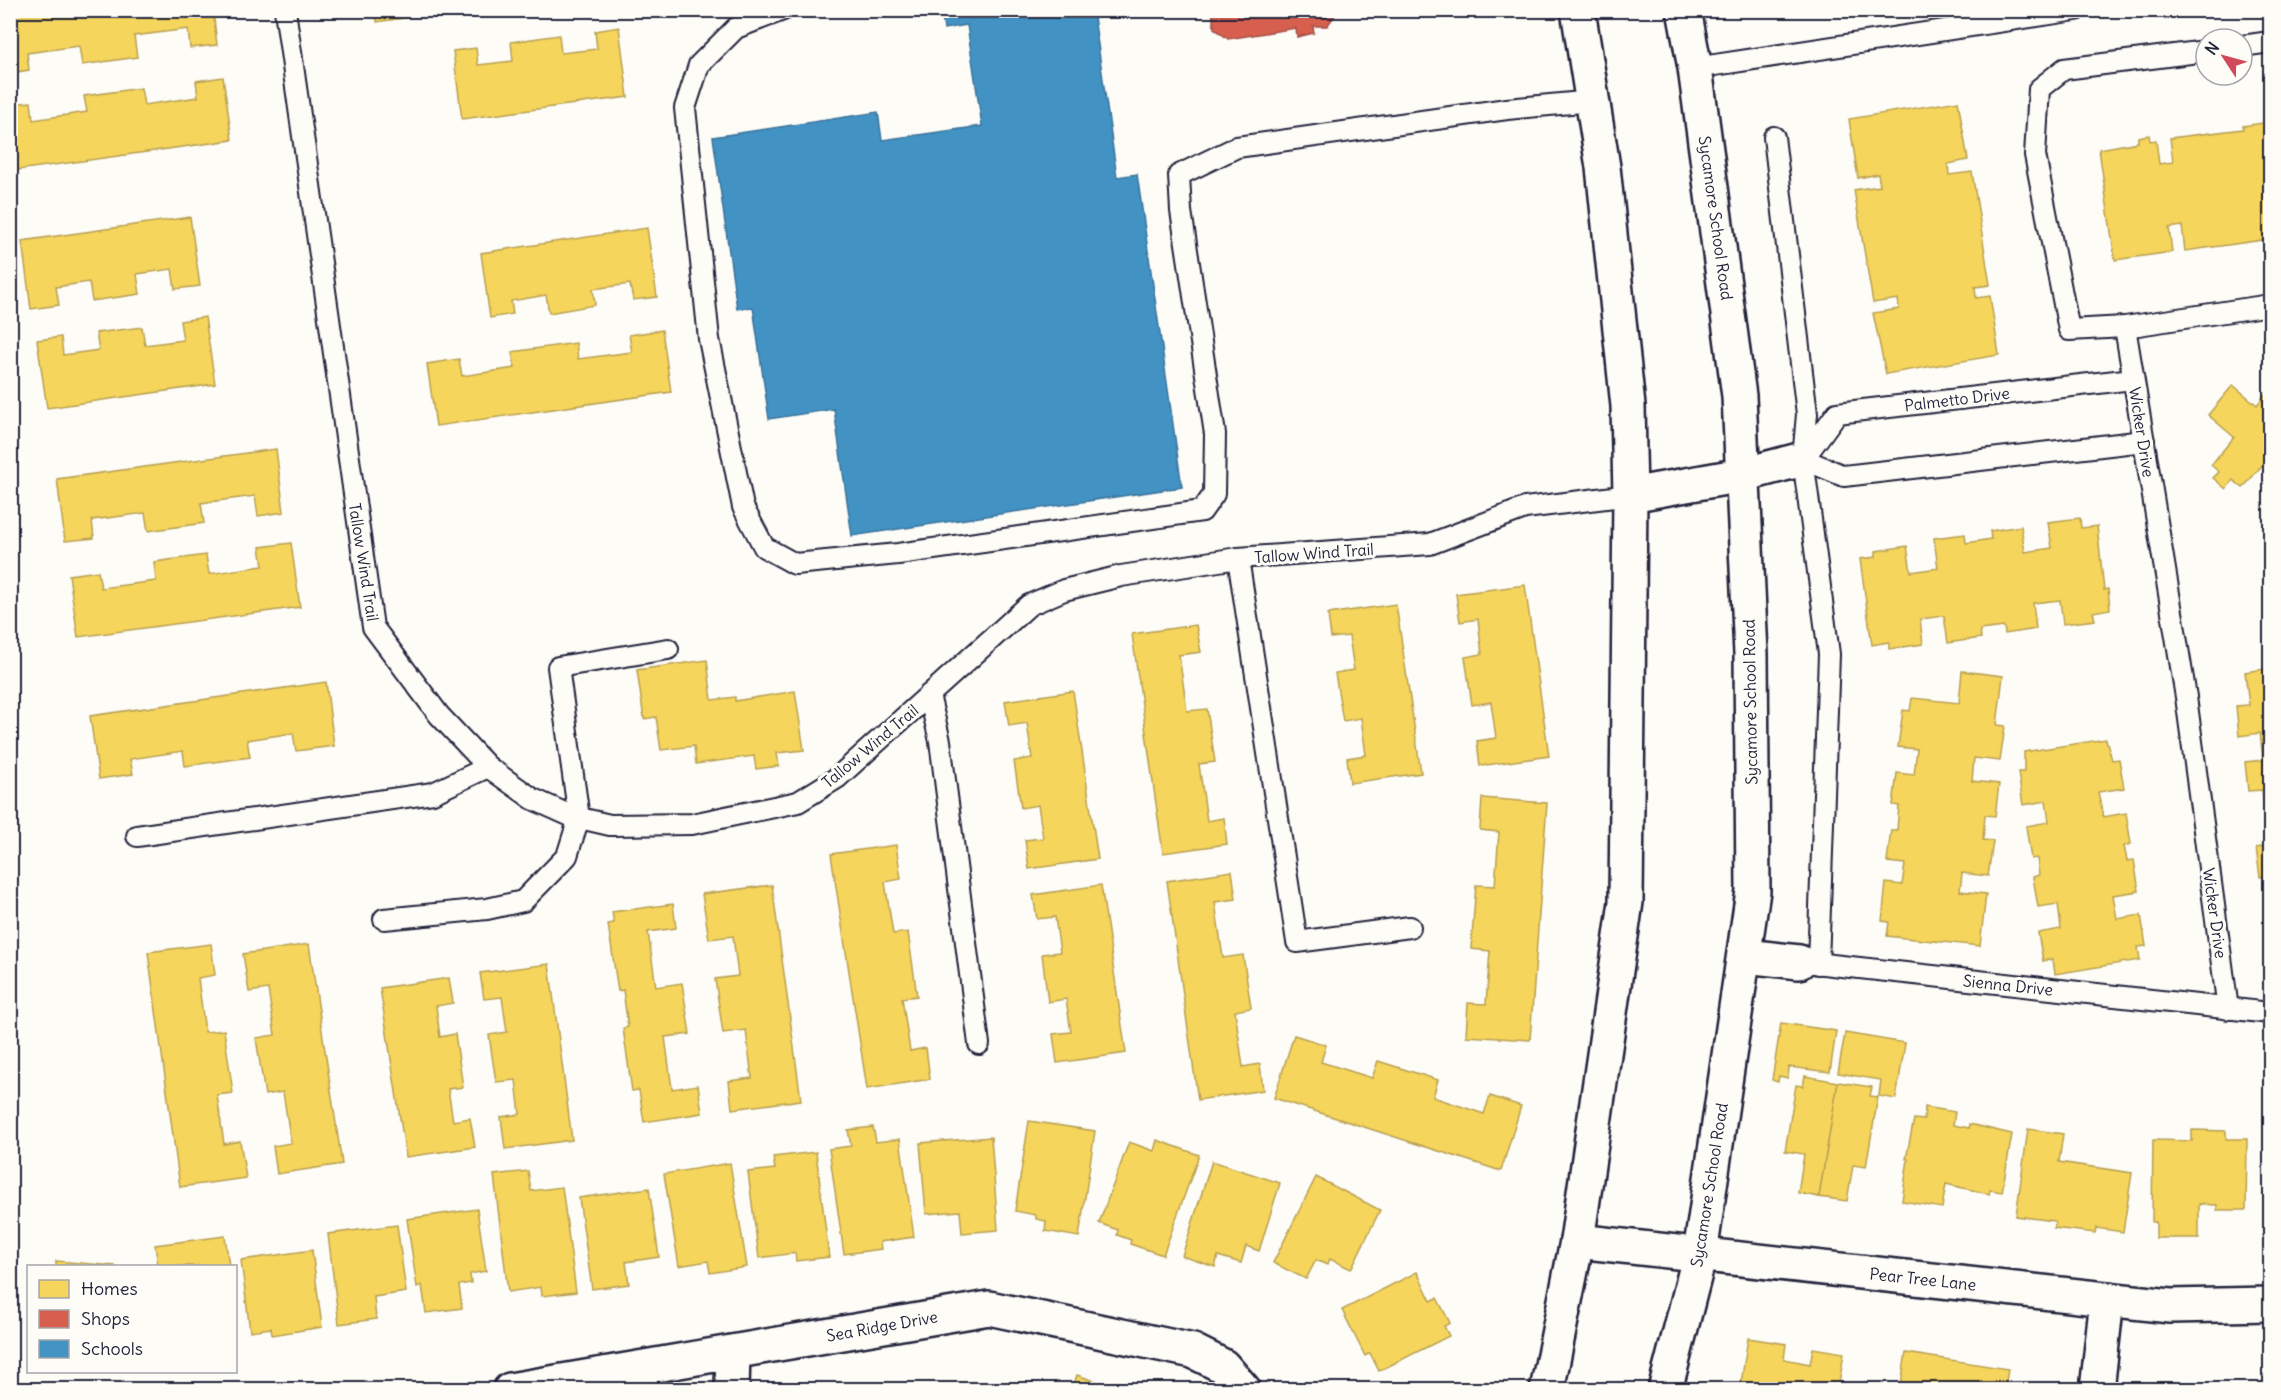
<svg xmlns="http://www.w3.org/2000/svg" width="2281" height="1400" font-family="Delius,sans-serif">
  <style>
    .homes { fill: #f6d55c; stroke: #b69f52; stroke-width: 1.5 }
    .shops { fill: #d6604d; stroke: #a04d48; stroke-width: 1.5 }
    .schools { fill: #4393c3; stroke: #39719a; stroke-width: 1.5 }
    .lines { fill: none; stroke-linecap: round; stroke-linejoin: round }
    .lane-casing { stroke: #22223b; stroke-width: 24 }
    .street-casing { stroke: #22223b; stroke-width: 38 }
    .secondary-casing { stroke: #22223b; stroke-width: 38 }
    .lane { stroke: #fdfcf7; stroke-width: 20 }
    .street { stroke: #fdfcf7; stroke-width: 33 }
    .secondary { stroke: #fdfcf7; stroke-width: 33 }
    .labels { text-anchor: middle; stroke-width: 6; stroke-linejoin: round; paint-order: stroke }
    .street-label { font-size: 16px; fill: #22223b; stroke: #fdfcf7 }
  </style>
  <rect width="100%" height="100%" fill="#fdfcf7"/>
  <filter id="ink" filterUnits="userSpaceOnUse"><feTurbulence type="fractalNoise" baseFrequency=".0167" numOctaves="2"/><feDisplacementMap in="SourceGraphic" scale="12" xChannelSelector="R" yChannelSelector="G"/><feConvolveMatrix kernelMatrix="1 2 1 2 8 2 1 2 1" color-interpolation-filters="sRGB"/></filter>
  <g filter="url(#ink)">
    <g class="homes">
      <polygon points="10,10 213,10 217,45 190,48 188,29 134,36 137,57 82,65 79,46 27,53 29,70 10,73"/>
      <polygon points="375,10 409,10 410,17 377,22"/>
      <polygon points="619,27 628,97 462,119 453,51 476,48 478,65 513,61 511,42 559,35 561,53 597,49 595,31"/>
      <polygon points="223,77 232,140 11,171 10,104 31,102 33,120 87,112 84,96 141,88 144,105 198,97 196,81"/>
      <polygon points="1958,101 1968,160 1948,164 1949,175 1972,172 1990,285 1975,287 1976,298 1990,296 1999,355 1886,374 1873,313 1899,309 1898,299 1873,303 1854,190 1880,186 1878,174 1858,178 1849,119"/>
      <polygon points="2270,122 2270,239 2185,251 2182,226 2169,228 2172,252 2115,260 2099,149 2138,142 2138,137 2149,135 2150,141 2156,140 2159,164 2173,162 2170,138 2243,129 2243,126"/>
      <polygon points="190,217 200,286 175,289 172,269 137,274 140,294 92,301 89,282 56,287 59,305 31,309 22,241"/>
      <polygon points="647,228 657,297 633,300 630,284 593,289 595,305 549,313 546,295 511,301 513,314 490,318 481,253"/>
      <polygon points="205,317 215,384 47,408 37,340 61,337 63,355 99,350 96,333 142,327 145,345 183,340 180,321"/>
      <polygon points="662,330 671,392 436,426 427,364 459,359 462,376 515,368 512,352 576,343 578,359 632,352 629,335"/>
      <polygon points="2233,385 2257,405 2270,388 2270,461 2268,458 2243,488 2233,480 2226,489 2213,478 2219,472 2211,465 2234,437 2208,415"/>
      <polygon points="276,449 284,512 258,516 255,496 201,503 204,523 148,531 145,513 92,520 94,538 65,541 57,479"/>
      <polygon points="2080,518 2081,528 2097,526 2104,590 2108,589 2110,609 2093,612 2095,620 2063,624 2060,600 2033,603 2036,629 2005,634 2004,627 1980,630 1981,638 1948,643 1944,616 1920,619 1923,644 1889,649 1889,642 1872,645 1860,559 1876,557 1876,551 1907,546 1911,572 1938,568 1934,538 1965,534 1966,543 1991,539 1990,531 2021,526 2025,552 2052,548 2048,522"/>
      <polygon points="291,543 300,607 78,637 69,575 98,571 101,588 156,581 154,562 206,555 209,574 263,566 260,547"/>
      <polygon points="1525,585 1549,756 1480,766 1477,741 1496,738 1491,702 1472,705 1465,657 1482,654 1478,619 1460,622 1456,594"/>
      <polygon points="1396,604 1421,773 1350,783 1347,758 1366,755 1361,718 1343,721 1335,673 1354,670 1349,636 1331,638 1328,614"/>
      <polygon points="1196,625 1201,652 1179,655 1187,711 1207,709 1215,762 1199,764 1207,821 1224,818 1227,844 1163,853 1132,634"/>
      <polygon points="707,660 712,700 735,697 735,701 795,691 804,750 777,753 779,766 756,769 754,756 696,764 694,746 661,750 656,717 644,719 637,670"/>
      <polygon points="2265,669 2265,672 2270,671 2270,876 2260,877 2256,848 2269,846 2262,790 2248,791 2245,762 2263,760 2260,733 2239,736 2236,706 2249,705 2245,672"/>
      <polygon points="1962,671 2003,676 1997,725 2005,726 2000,761 1974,758 1972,781 1999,784 1995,816 1985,815 1983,840 1993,841 1988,876 1962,873 1960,891 1986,894 1980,946 1887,936 1889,922 1882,921 1886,883 1902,885 1905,864 1887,862 1891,830 1897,830 1899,806 1893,805 1897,773 1914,775 1917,749 1898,747 1903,710 1910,711 1912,698 1959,703"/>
      <polygon points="326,682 334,746 296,751 293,733 247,740 250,757 185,766 183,751 130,759 133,774 99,779 90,716"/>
      <polygon points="1073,691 1098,859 1029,869 1025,840 1043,838 1038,805 1021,808 1014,761 1032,758 1027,723 1009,726 1005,701"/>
      <polygon points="2106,739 2112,760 2119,759 2124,788 2098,792 2103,817 2126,813 2131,844 2124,846 2127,861 2134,860 2139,891 2113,895 2117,919 2141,915 2146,946 2138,947 2140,960 2055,974 2053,959 2043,961 2038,933 2061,929 2058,904 2038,907 2033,877 2039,875 2037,858 2031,859 2026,826 2049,822 2046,801 2023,805 2018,772 2024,772 2024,752"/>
      <polygon points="1482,798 1547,803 1530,1040 1466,1036 1468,1003 1486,1004 1490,951 1471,949 1476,885 1495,886 1499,832 1480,830"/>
      <polygon points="896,845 901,879 885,882 893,934 908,932 917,996 902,998 910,1051 926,1048 930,1079 867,1089 831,854"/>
      <polygon points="1232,871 1236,899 1215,902 1223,958 1243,955 1251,1008 1235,1011 1243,1067 1260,1064 1263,1090 1198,1100 1167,881"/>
      <polygon points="772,885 801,1100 732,1109 729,1081 752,1078 746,1030 723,1033 715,979 738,976 733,936 709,939 702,894"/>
      <polygon points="1101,885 1126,1053 1057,1063 1053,1034 1071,1032 1066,999 1048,1002 1042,954 1060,952 1055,917 1037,919 1033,895"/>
      <polygon points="2270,902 2270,934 2269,934 2265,903"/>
      <polygon points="673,904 676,928 648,932 656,987 682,983 690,1034 665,1037 672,1089 698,1085 702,1113 644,1122 639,1090 632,1091 623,1028 628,1027 623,990 618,991 608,924 614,923 612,912"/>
      <polygon points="211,944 215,975 198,978 205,1032 224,1030 233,1093 217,1095 224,1144 240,1141 246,1178 180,1187 148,952"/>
      <polygon points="309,944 342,1164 277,1174 273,1146 291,1143 283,1092 265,1095 256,1038 275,1035 268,989 249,992 243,954"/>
      <polygon points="549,964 572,1140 505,1149 501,1117 520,1114 516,1080 496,1082 489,1035 507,1032 502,997 484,999 480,973"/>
      <polygon points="449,978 453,1003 436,1006 440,1037 455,1034 463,1087 448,1089 453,1121 470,1118 475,1147 406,1157 380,988"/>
      <polygon points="1781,1023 1836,1031 1830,1072 1789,1067 1788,1078 1779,1076 1778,1082 1772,1080"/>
      <polygon points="1845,1033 1905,1043 1896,1099 1879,1096 1881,1080 1838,1073"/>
      <polygon points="1294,1035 1326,1045 1321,1062 1372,1078 1378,1061 1438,1080 1433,1097 1484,1114 1490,1096 1521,1106 1501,1171 1274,1098"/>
      <polygon points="1805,1076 1838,1082 1819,1197 1798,1193 1804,1154 1785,1151 1796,1085 1803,1086"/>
      <polygon points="1838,1082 1872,1087 1870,1096 1878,1097 1866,1167 1853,1165 1847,1201 1819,1197"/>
      <polygon points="1925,1107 1955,1112 1953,1125 1969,1128 1969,1124 2012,1134 2002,1192 1990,1190 1989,1194 1946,1184 1942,1208 1902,1201 1908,1159 1906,1159 1914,1119 1924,1120"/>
      <polygon points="1029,1121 1095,1131 1079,1237 1045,1231 1046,1221 1036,1219 1036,1215 1015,1211"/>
      <polygon points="873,1127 876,1142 900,1139 914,1237 880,1242 881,1249 844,1254 829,1149 851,1146 848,1130"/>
      <polygon points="2028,1129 2063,1134 2059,1162 2132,1173 2123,1232 2096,1228 2095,1233 2054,1228 2055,1221 2016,1216"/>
      <polygon points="2192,1130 2226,1131 2226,1139 2247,1139 2246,1210 2217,1210 2217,1205 2199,1204 2199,1238 2156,1238 2156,1222 2152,1222 2153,1140 2192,1141"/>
      <polygon points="991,1137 998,1230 962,1233 960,1211 926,1214 920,1143"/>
      <polygon points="1157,1140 1199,1155 1163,1255 1130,1244 1131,1240 1117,1235 1118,1230 1099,1223 1129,1142 1154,1151"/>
      <polygon points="816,1152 829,1257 796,1261 795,1253 759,1258 748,1172 775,1169 773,1157"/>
      <polygon points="1212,1161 1280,1183 1259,1251 1246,1246 1241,1263 1218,1256 1215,1267 1182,1256"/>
      <polygon points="730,1163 747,1267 710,1273 708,1261 679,1266 664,1174"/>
      <polygon points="528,1171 531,1191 562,1187 576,1292 542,1296 541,1287 508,1292 494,1175"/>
      <polygon points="1316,1177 1380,1210 1351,1269 1330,1259 1327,1265 1316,1260 1306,1279 1273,1263"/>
      <polygon points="649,1188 659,1257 626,1262 629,1284 592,1289 579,1198"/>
      <polygon points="477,1209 486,1271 470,1274 471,1283 459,1285 462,1308 426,1313 422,1285 417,1287 407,1219"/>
      <polygon points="397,1225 406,1292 374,1297 376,1319 339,1324 328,1234"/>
      <polygon points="225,1236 229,1266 158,1266 155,1245"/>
      <polygon points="312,1250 322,1327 272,1335 271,1328 250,1331 241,1260"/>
      <polygon points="56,1261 116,1266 56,1266"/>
      <polygon points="1417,1272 1431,1301 1437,1298 1450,1323 1444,1326 1449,1336 1379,1371 1370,1353 1365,1356 1342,1310"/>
      <polygon points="1748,1338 1786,1344 1784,1359 1810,1364 1813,1348 1844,1353 1838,1390 1740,1390"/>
      <polygon points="1906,1353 2008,1369 2005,1388 2012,1390 1900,1390"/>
      <polygon points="1077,1375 1122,1390 1072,1390"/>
    </g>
    <polygon class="shops" points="1212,10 1339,10 1327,26 1313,26 1314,33 1297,37 1296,28 1228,39 1214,28"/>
    <polygon class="schools" points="941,10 1093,10 1117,177 1137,174 1182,487 852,536 834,409 769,419 753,307 737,309 713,137 878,112 882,140 982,126 967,25 944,29"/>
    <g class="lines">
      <defs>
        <g id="lane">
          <polyline points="285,10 373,627 439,715 488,767 533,799 571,816 610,825 692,824 798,802 837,778 1029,605 1064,590 1121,576 1238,558 1430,544 1525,508 1630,495"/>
          <polyline points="783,10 736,28 699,65 685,108 709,339 743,507 764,547 795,564 898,554 1202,511 1214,494 1215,434 1181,211 1179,175 1237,147 1507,109 1593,101"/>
          <polyline points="2242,46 2270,42"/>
          <polyline points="2206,51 2064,69 2039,89 2035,155 2069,330 2125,327 2186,697 2228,1009"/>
          <polyline points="1695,68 2076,10"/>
          <polyline points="1774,137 1807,414 1803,459 1829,654 1818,964"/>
          <polyline points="2125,327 2270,305"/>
          <polyline points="1804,458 1837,413 2133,379"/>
          <polyline points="1803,459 1844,476 2144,441"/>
          <polyline points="1238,558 1297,942 1410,927"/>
          <polyline points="929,695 940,741 979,1044"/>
          <polyline points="137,836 433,793 488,767"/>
          <polyline points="384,919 487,909 523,901 567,856 579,818 558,667 668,649"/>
          <polyline points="1805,962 2270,1013"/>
        </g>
        <g id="street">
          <polyline points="1630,495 1742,475 1803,459"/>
          <polyline points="1745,956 1799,962"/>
          <polyline points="1577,1241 2170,1306 2270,1304"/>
          <polyline points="510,1390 989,1308 1193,1351 1223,1366 1244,1390"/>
          <polyline points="732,1390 733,1352"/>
          <polyline points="2097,1390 2107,1299"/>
        </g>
        <g id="secondary">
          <polyline points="1547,1390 1577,1241 1626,902 1630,495 1628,406 1603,167 1578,10"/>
          <polyline points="1665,1390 1700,1254 1753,891 1751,654 1739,396 1695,68 1684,10"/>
        </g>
      </defs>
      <use href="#lane" class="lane-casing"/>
      <use href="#street" class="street-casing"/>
      <use href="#secondary" class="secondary-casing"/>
      <use href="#lane" class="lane"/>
      <use href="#street" class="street"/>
      <use href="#secondary" class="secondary"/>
    </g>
  </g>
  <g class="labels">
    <g class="street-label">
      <text transform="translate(1716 218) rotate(82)" y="6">Sycamore School Road</text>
      <text transform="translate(1957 399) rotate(-7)" y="6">Palmetto Drive</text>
      <text transform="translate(2142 432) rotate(81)" y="6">Wicker Drive</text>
      <text transform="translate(1314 553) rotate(-4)" y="6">Tallow Wind Trail</text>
      <text transform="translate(364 562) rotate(81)" y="6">Tallow Wind Trail</text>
      <text transform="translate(1750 702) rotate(-91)" y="6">Sycamore School Road</text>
      <text transform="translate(870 746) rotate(-40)" y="6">Tallow Wind Trail</text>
      <text transform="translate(2215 913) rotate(82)" y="6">Wicker Drive</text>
      <text transform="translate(2008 985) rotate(6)" y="6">Sienna Drive</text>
      <text transform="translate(1709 1185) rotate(-81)" y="6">Sycamore School Road</text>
      <text transform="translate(1923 1279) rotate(6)" y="6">Pear Tree Lane</text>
      <text transform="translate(882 1326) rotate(-10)" y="6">Sea Ridge Drive</text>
    </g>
  </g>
  <rect width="2281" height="1400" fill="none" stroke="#fdfcf7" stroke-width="36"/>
  <rect x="18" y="18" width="2245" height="1364" fill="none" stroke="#22223b" stroke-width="2" filter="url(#ink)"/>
  <rect x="27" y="1265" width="210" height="108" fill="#fdfcf7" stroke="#a5a5ac" stroke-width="1.5"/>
  <rect x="39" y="1280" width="30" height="18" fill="#f6d55c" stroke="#a5a5ac" stroke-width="1.5"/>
  <text x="81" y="1295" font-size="18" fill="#22223b">Homes</text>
  <rect x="39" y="1310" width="30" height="18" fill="#d6604d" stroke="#a5a5ac" stroke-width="1.5"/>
  <text x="81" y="1325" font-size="18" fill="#22223b">Shops</text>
  <rect x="39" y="1340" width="30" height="18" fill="#4393c3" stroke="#a5a5ac" stroke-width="1.5"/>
  <text x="81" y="1355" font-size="18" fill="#22223b">Schools</text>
  <g transform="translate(2224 57) rotate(306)"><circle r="28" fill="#fdfcf7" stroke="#a5a5ac" stroke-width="1.5"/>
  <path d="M0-4.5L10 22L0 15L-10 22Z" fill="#d1495b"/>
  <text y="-9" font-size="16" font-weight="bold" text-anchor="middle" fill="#22223b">N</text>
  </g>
</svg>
